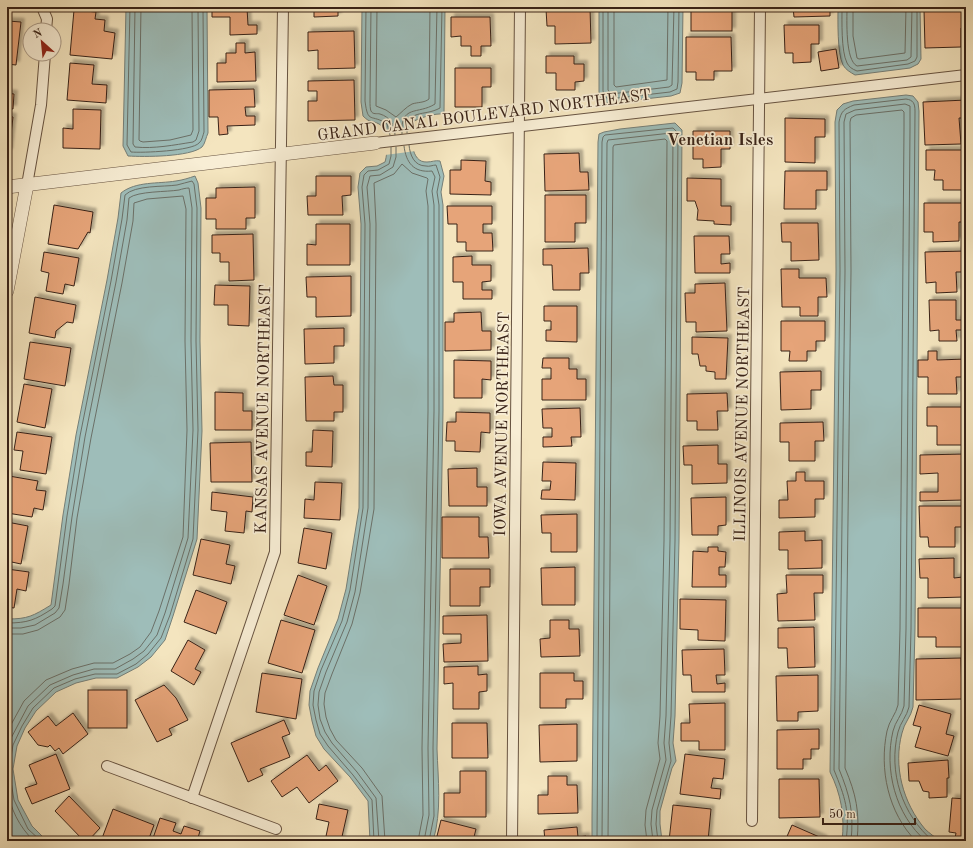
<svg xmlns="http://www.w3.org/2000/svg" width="973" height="848" font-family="'Old Standard TT',serif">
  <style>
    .water { fill: #9ebdb9; stroke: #757f78 }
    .pier { fill: #f4e5bf }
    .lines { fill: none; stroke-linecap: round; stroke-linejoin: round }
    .shore { stroke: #6b7068; stroke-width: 1 }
    .building { fill: #e6a479; stroke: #382217; filter: url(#shadow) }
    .minor-casing { stroke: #675341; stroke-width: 12 }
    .tertiary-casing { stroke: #675341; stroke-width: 14 }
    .minor { stroke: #f8eed5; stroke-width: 10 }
    .tertiary { stroke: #f8eed5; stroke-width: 13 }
    .labels { text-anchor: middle; stroke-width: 3.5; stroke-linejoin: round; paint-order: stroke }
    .street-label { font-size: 16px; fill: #382217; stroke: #f8eed5 }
    .neighbourhood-label { font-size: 17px; font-weight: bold; fill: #382217; stroke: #f8eed5 }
  </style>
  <defs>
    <filter id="shadow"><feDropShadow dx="3.5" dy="-3.5" stdDeviation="1" flood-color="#0004"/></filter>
  </defs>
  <rect width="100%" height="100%" fill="#f4e5bf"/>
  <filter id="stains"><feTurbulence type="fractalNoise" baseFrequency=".005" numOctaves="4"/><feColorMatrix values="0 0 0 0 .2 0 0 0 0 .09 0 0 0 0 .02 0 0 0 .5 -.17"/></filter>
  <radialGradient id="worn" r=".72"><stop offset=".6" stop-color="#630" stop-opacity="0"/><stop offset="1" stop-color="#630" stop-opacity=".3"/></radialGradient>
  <g class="water">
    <path d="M126 7H207L208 133C206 137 205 144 202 147 190 157 144 157 128 156L123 146Z"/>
    <path d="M362 7H445L444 114C435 113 418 118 411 123 411 135 410 163 427 162 432 162 435 160 440 161L444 176 441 192 443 205V411L437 749C438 779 442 812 433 841H370L368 801 350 777 324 749 316 736 312 721 309 705 310 691 318 668 338 619 346 589 359 508 361 224 358 187 360 173 366 167 377 166 385 162C388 152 389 129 379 124 372 120 371 124 363 116L361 102Z"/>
    <polygon points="599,7 683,7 682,83 680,93 671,96 608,103 601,100 599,92"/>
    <path d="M838 7H920L921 59 918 64 910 68 855 75C850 72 846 70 843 65 837 53 838 20 838 7Z"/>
    <path d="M906 95 913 96 918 102 919 111 915 629 913 707C911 717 904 723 902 733 893 766 903 803 925 829 929 833 935 837 940 841H842C845 816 841 794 830 772L836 271 835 122 837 110 843 104 853 101Z"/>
    <polygon points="675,123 682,130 679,541 675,716 673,743 676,761 672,768 660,811 660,824 662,841 594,841 592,839 592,818 598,142 599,134 604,132 620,129"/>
    <path d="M195 176 198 183 201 208 200 341 202 431 197 539 173 616 165 640 151 657 138 667 117 678H96L76 683 56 692 36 711 25 728 17 746 13 769 18 800 32 826 47 841H7V619C28 619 33 616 51 605L63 515 76 435 107 280 118 218 121 193C136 181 158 184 176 181 183 180 189 178 195 176Z"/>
  </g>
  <polygon class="pier" points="413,128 416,151 385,155 384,132"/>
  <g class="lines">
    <g class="shore">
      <path d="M130 7 127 145 131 152C142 153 192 151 199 143 202 141 203 135 204 132L203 7"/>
      <path d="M135 7 133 144 135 147C154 149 174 145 193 142L196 140 199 131 198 7"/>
      <polyline points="141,7 139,140 140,141 143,142 170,140 191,135 193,130 192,7"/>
      <path d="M366 7 365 101C368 125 371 113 387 124L390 135"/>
      <path d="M371 7 370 101C370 104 370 109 371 111 373 115 377 113 380 114 390 117 395 125 395 135"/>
      <path d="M377 7 376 106 386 110 396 117C401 113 406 107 412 104 418 102 424 103 429 99L430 7"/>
      <polyline points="603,7 603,91 605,97 609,99 670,92 677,89 678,82 679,7"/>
      <polyline points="608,7 608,90 611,94 669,87 672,85 674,7"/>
      <polyline points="614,7 614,85 616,87 667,80 668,7"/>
      <path d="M842 7C842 21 841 51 847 63 849 67 852 69 857 71L908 64 915 61 917 57V7"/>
      <path d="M847 7C847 20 845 60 857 66L907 60 911 57 912 7"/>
      <polyline points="853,7 853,36 857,58 859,59 905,53 906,7"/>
      <path d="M407 133C406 108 424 117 440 108L442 7"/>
      <path d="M402 134C400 104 418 115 435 104L437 7"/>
      <path d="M409 145C410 155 414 166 426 166 429 167 433 165 436 165L440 177 437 192 439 205V411L433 748 434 816 429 841"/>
      <path d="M404 146C406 163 414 173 432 171L435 177 432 191 434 205V411L428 748 429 815 424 841"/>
      <path d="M7 623C28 623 35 620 52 609L55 606 67 516 80 436 111 281 122 219 125 195C135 185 163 187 177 185 182 184 187 182 192 181L194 184 197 208 196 341 198 430 193 539 170 615 161 638 148 654 136 664 117 674H95L75 679 54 688 33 708 22 726 13 745 9 769 14 800 28 829 41 841"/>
      <path d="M7 628H21L35 625 55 613 59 608 63 584 72 517 85 437 116 282 127 220 129 198C138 191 167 192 179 190 182 189 186 188 189 188L192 208 191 341 193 430 188 538 165 613 157 635 144 651 133 659 115 669H94L73 675 50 685 28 706 9 742 7 752"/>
      <polyline points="7,634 23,634 38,630 60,617 65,610 69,584 77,518 91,438 122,283 133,221 134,203 147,199 183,196 186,209 185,341 187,430 183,537 159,611 151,632 140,647 130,654 113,663 94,663 72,669 46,680 24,701 7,732"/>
      <path d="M7 788C10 808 19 827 34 841"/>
      <polyline points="374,841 372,800 353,775 328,746 320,734 316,720 313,705 314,691 321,670 342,621 350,590 363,508 365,224 362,187 364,175 368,171 378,170 389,164 391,156 391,147"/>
      <polyline points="379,841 376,798 357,772 332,743 325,732 320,719 318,705 319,692 326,672 347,622 355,592 368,508 370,224 367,187 370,176 380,175 393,167 396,157 396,147"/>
      <polyline points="385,841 382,796 362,768 336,740 330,729 326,717 324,704 325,693 332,674 352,624 360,593 374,509 376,224 374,183 394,174 402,164 412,173 427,178 428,179 426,191 428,206 428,411 422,748 423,815 418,841"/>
      <polyline points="597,841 602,142 603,137 605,135 673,128 678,133 675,541 671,716 669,743 671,761 657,810 656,824 658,841"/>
      <polyline points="602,841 607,143 608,140 671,133 673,135 670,541 666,716 664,743 666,760 652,810 651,824 653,841"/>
      <polyline points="608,841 613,147 614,145 665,139 667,141 664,541 660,716 658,743 660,759 646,810 645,825 647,841"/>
      <path d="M846 841C850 811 845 797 834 770L840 271 839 122C841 111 844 109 854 105L906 99C913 100 915 103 915 111L911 629 909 707C907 716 900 723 898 732 888 772 902 815 933 841"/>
      <path d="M851 841C854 812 850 796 839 769L845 271 844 122 846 114 855 110 905 104 910 106V128L906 629 904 706C902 715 895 722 893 731 884 769 895 815 926 841"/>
      <path d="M857 841C860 812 856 794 845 768L851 271 850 122 851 118 856 115 902 110 904 112V128L900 629 898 705C896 714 889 721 887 731 879 769 888 813 916 841"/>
    </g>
  </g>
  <g class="building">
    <polygon points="88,7 115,7 115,11 88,9"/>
    <polygon points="212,7 256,7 247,8 248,25 257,25 257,34 230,35 230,17 212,17"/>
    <polygon points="314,7 346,7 346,8 338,8 338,16 314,17"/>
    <rect x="691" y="7" width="41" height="24"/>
    <polygon points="793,7 830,7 830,16 794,17"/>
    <polygon points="590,8 591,43 555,44 555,26 547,26 546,9"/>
    <polygon points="966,9 966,28 961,28 961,47 925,48 924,10"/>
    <polygon points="74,10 96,12 95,19 105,20 104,31 115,33 112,59 70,55"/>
    <polygon points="451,17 490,17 491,46 481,46 481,56 471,56 471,46 461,46 461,36 451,37"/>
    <polygon points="8,21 21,22 16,65 7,64"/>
    <polygon points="784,25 819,25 819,44 811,44 811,62 793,63 793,53 785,53"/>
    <polygon points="354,31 355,68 318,69 318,50 308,51 308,32"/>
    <polygon points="686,37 731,37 732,71 714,71 714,80 696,80 696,72 686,72"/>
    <polygon points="236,43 245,43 245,53 255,52 256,81 217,82 217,63 226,63 226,53 236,53"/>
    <polygon points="836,49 839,68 821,71 818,52"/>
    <polygon points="546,56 574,56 574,64 584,64 584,81 575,82 575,90 556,90 556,73 546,73"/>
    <polygon points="70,63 94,65 92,84 107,85 106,103 67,100"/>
    <polygon points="455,68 491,68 491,87 482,87 482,107 455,107"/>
    <polygon points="354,80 355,120 308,121 308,101 317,101 317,91 308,91 308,81"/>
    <polygon points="254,89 255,107 245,107 246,116 255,116 255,125 227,126 228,134 219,135 218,117 209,117 209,90"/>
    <polygon points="7,93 14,94 13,109 7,108"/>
    <polygon points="966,100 966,118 959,118 961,144 925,145 923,102"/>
    <polygon points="73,109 101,110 100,149 63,148 63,128 73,129"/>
    <polygon points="7,116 13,117 9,152 7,152"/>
    <polygon points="785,118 825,119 825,137 815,137 815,163 785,162"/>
    <polygon points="693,131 730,131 730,149 721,149 721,167 703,168 703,159 693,159"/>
    <polygon points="926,150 966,150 966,190 943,190 943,180 934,180 935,170 926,170"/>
    <polygon points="579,153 580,172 588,172 589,190 545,191 544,154"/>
    <polygon points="461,160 486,161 485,181 491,182 491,195 450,194 450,170 461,170"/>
    <polygon points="785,171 827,171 827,190 816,190 816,209 784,209"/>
    <polygon points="316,176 351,176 351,195 342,196 343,215 308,215 307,196 316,196"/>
    <polygon points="687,178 721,179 721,206 731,206 731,225 714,224 714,221 697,220 698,210 695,201 687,201"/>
    <polygon points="255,187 255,218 246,218 246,229 216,229 216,219 206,219 206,198 216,198 216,188"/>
    <polygon points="545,195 586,195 586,223 575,223 575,242 545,242"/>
    <polygon points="924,203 966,203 966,222 959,222 959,241 933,242 933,232 924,232"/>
    <polygon points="54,205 93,212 90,233 88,232 78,249 48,244"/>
    <polygon points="447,206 492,206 492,224 483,224 483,233 492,233 493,251 466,251 466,242 457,242 457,224 448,224"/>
    <polygon points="781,223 818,223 819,260 791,261 791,242 782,242"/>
    <polygon points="316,224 350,224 350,265 307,265 307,244 316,245"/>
    <polygon points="253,234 254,280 229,281 229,262 220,262 220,253 212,253 212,235"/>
    <polygon points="694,236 729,236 730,254 721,254 721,264 730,263 730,273 695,273"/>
    <polygon points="588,248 589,273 580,273 580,290 553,290 552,265 543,265 543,249"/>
    <polygon points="966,251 966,272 956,272 957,292 936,293 936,282 926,283 925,252"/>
    <polygon points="44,252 79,258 74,286 65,284 63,294 46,291 49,273 41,271"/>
    <polygon points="472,256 472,265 491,265 491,281 482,282 482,290 492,290 492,299 463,299 463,282 453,282 453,257"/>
    <polygon points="781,269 799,269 799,278 826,278 827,297 818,297 818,316 800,316 800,307 782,307"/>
    <polygon points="351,276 351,316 316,317 316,297 307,297 306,277"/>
    <polygon points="725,283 727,331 696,332 696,322 686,322 685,293 695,293 695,284"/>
    <polygon points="215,285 250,286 249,326 228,325 228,305 214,305"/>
    <polygon points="35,297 76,305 73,323 67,322 56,331 55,338 29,333"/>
    <polygon points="929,300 956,300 956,320 965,320 965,330 956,330 957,341 939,341 939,330 930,331"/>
    <polygon points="544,306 577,306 577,342 546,341 546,330 551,330 551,321 544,321"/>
    <polygon points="481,312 482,331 491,331 491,350 445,351 445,322 454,322 454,313"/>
    <polygon points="781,321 825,321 825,341 816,341 816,351 807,351 807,361 789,361 790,351 781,351"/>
    <polygon points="344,328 344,346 334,346 334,363 305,364 304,329"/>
    <polygon points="692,337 728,338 726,379 715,379 715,372 706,371 706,366 700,366 698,354 692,354"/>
    <polygon points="30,342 71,348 65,386 24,379"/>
    <polygon points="928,351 937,351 937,360 966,359 966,377 956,377 957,394 928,394 928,377 918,377 918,360 928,360"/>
    <polygon points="543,358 569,358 569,369 577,369 577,379 586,379 586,400 542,400 542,379 551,379 551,368 542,368"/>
    <polygon points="454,360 491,361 491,380 482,379 482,398 454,398"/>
    <polygon points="821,371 821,390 811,390 811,409 781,410 780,372"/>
    <polygon points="333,376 334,385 343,385 343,412 334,412 334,421 306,421 305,377"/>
    <polygon points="24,384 52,389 45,428 17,422"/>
    <polygon points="215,392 243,393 243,411 252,411 252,430 215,430"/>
    <polygon points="727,393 728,411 717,411 718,430 697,430 697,421 687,421 687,394"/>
    <polygon points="927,407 966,407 966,445 937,445 937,426 927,426"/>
    <polygon points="580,408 581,437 571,437 572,446 543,447 543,437 552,437 552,428 543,428 542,409"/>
    <polygon points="456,412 490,413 490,433 481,432 480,452 455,451 455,441 446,441 447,422 456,422"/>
    <polygon points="823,422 824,441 815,441 815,461 789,461 789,442 780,442 780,423"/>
    <polygon points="313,430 333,431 332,467 306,466 306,452 312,452"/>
    <polygon points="17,432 52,437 46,474 20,470 23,451 14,450"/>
    <polygon points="251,442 252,482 211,482 210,443"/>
    <polygon points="718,445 718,464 727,464 727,483 692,484 692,465 684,465 683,446"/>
    <polygon points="964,454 965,500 920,501 920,492 938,492 938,473 920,474 920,455"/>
    <polygon points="543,462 576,463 575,500 541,499 542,490 550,490 551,481 542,481"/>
    <polygon points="477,468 477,487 487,487 487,506 449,506 448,469"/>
    <polygon points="796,472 805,472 805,481 824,481 824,499 815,499 815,517 779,518 779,500 788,500 787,481 796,481"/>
    <polygon points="9,476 38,481 36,490 46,491 43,510 34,508 32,517 7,513 7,489"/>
    <polygon points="315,482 342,483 340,520 304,518 305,499 314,500"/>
    <polygon points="212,492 253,497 252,512 246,511 244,533 225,531 227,512 211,510"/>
    <polygon points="726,497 726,525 718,526 718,535 692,535 691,498"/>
    <polygon points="919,506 964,506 964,527 955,527 955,547 929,547 928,537 920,537"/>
    <polygon points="577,514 577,552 551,552 551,533 542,533 541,515"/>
    <polygon points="442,517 479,517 479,537 488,537 489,558 442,558"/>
    <polygon points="7,522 28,526 21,564 7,561"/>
    <polygon points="304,528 332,533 326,569 298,563"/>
    <polygon points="805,531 805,541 822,540 822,568 788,569 788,550 779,550 779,532"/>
    <polygon points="201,539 230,545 226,564 235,566 231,584 193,575"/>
    <polygon points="708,547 718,547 718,551 726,552 725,567 719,567 719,575 726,575 726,587 692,587 693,551 708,552"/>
    <polygon points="954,558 954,578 963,577 964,597 928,598 928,578 920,578 919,559"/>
    <polygon points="575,567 575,605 542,605 541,568"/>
    <polygon points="7,569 29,572 26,591 17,589 14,608 7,607"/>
    <polygon points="450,569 490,569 490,587 480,587 480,606 450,606"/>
    <polygon points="298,575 327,586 314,625 284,615"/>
    <polygon points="786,575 823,575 823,593 814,593 815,620 778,621 777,594 787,593"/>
    <polygon points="196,590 227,602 216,634 184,622"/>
    <polygon points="680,599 726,600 725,641 698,640 698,630 680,629"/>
    <polygon points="918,608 963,608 962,647 936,647 936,637 918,637"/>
    <polygon points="487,615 488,661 444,662 443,644 461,643 461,634 443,634 443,616"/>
    <polygon points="281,620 315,630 302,673 268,663"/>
    <polygon points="550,620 569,620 569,629 579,629 580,656 541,657 540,639 550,638"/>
    <polygon points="814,627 815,667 788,668 787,648 778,648 778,628"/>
    <polygon points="188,640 205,650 195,669 201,672 194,685 171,671"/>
    <polygon points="724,649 725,675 716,675 717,684 725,683 725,692 692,692 691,675 683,675 682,650"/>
    <polygon points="961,658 962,699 916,700 916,659"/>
    <polygon points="478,666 478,675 487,674 487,691 479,692 479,709 453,709 453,683 444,684 444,667"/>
    <polygon points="262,673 302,679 296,719 256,712"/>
    <polygon points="540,673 574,673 574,681 583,681 583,699 566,699 566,708 540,708"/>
    <polygon points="818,675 818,711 798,712 798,721 777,721 776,676"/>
    <polygon points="164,685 176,698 188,720 169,729 172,735 157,742 135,700"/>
    <rect x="88" y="690" width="39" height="38"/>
    <polygon points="725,703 725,750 699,750 699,741 681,741 681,723 690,723 689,704"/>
    <polygon points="919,705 951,714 946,734 954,736 948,756 915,747 921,727 913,725"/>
    <polygon points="73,713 88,734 63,754 59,748 55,751 50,745 48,747 38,745 28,732 48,716 56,726"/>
    <polygon points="284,720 290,734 282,737 290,757 260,769 263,775 248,782 231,743"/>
    <polygon points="452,723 487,723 488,758 452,758"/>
    <polygon points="577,724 577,761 540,762 539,725"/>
    <polygon points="819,729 819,749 811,749 811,759 803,759 803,769 777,769 777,730"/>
    <polygon points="56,754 70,789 32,804 25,788 37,784 29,765"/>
    <polygon points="685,754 725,759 723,779 713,778 711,788 721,789 720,799 680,794"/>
    <polygon points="307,755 319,771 326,765 338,781 309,803 297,787 282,797 271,781"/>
    <polygon points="948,760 949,778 947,778 947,797 929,798 929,792 923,791 919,781 909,781 908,763"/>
    <polygon points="460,771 486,771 486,817 444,817 444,793 460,793"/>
    <polygon points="548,776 567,776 567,785 577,785 578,813 538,814 538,795 548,795"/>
    <polygon points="779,779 819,779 820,817 779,818"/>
    <polygon points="69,796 100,828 88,841 84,841 55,811"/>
    <polygon points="952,798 966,799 966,838 955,838 956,833 949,832"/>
    <polygon points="319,804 348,810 341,841 325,841 329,822 316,819"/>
    <polygon points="673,805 711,809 708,841 669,841"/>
    <polygon points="113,809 154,825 148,841 101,841"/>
    <polygon points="160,818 176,823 173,831 181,834 184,826 200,831 197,841 152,841"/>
    <polygon points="441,820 476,829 473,841 442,841 436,840"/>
    <polygon points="792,825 824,839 823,841 785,841"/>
    <polygon points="577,827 578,837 586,836 587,841 545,841 544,830"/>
  </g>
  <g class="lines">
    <defs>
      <g id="minor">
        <polyline points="42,7 47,19 46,30"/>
        <polyline points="375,143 966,75"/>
        <polyline points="27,185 41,105 45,54"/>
        <polyline points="107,766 276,829"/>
        <polyline points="192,798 275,552 283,7"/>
        <polyline points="752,821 760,7"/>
        <polyline points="512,841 520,7"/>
      </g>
      <g id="tertiary">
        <polyline points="7,187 375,143"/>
        <polyline points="7,291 27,185"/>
      </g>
    </defs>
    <use href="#minor" class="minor-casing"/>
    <use href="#tertiary" class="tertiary-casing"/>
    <use href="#minor" class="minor"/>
    <use href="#tertiary" class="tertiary"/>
  </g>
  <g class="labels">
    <g class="street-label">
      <text transform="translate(484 114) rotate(-7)" y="6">GRAND CANAL BOULEVARD NORTHEAST</text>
      <text transform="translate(262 409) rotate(-89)" y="6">KANSAS AVENUE NORTHEAST</text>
      <text transform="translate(741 414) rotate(-89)" y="6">ILLINOIS AVENUE NORTHEAST</text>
      <text transform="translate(501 424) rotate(-89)" y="6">IOWA AVENUE NORTHEAST</text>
    </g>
    <g class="neighbourhood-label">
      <text x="720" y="145">Venetian Isles</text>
    </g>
  </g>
  <rect width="973" height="848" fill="none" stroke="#f4e5bf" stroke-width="24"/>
  <rect x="8" y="8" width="957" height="832" fill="none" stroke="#382217" stroke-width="2"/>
  <rect x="12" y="12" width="949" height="824" fill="none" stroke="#382217"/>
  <g transform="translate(42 42) rotate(333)"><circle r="19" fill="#f8eed5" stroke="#ab9c89"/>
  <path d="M0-3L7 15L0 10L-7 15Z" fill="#8f2418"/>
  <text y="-6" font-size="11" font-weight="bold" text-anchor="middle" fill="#382217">N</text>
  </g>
  <path d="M823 818v6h92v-6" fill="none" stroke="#382217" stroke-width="2"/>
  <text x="829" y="818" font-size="12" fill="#382217" stroke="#f8eed5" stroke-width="3" paint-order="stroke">50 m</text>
  <rect width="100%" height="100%" filter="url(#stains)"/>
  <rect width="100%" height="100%" fill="url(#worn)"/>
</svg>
